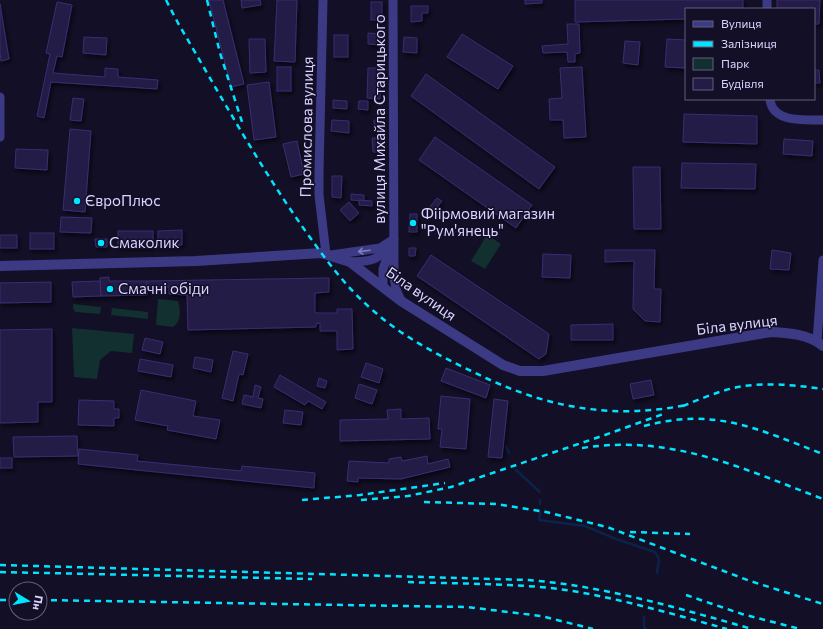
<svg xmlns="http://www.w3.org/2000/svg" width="823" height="629" font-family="Commissioner,sans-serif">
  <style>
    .green { fill: #12302f }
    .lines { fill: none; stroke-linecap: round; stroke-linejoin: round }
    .stream { stroke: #0c2248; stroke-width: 2.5 }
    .building { fill: #241b47; stroke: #3b2d73; filter: url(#shadow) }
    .minor { stroke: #3d3a85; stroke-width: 9 }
    .tertiary { stroke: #3d3a85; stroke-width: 10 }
    .rail { stroke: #00e5ff; stroke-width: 2.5; stroke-dasharray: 6 5; stroke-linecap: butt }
    .oneway { stroke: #837fbc }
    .poi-dot { fill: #00e5ff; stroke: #130f26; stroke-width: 1.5 }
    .labels { text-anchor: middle; stroke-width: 3; stroke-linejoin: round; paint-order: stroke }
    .street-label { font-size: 15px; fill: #d9d4ff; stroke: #130f26 }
    .poi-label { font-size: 15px; fill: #d9d4ff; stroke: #130f26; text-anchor: start }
  </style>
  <defs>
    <filter id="shadow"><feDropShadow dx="2" dy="3" stdDeviation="2" flood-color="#0009"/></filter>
  </defs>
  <rect width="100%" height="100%" fill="#130f26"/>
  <g class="green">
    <polygon points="487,235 501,244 485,269 471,261"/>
    <path d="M158 299 178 301C181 309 181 322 173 327L156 325Z"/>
    <polygon points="73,304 101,307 100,314 75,312 73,308"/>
    <polygon points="112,308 148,312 148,319 111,315"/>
    <polygon points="72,328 134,334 132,353 111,351 100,360 97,379 74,377"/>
  </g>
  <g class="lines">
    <g class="stream">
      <polyline points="506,446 509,453"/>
      <polyline points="516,470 540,492"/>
      <polyline points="540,500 540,504"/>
      <polyline points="540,512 539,520 585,526 616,539 655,552 659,559 657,573"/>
      <polyline points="644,617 644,627 646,629"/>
    </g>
  </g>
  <g class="building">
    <polygon points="209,0 223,0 244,84 231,87"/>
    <polygon points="241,0 260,0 261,5 242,8"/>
    <polygon points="277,0 297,0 295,62 274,61"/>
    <polygon points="525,0 542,0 542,3 525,4"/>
    <polygon points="575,0 743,0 743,9 686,9 686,19 575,22"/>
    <polygon points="777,0 820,0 819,24 814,24 814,9 777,9"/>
    <polygon points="57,2 72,5 62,57 57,56 53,73 105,77 105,68 118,69 118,77 158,80 157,89 51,82 44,118 37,116 50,54 46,53"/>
    <rect x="371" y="2" width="11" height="18"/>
    <polygon points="0,4 9,59 1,61 0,52"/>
    <polygon points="411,6 428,6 428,13 422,13 422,21 411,22"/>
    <polygon points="567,24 579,24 580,53 575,54 575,62 568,62 567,52 543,53 542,46 568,44"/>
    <polygon points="368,33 381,34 380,45 368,44"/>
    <polygon points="462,34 513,66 498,89 447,57"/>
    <rect x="334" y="35" width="14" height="22"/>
    <polygon points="84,37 107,38 106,55 83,53"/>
    <polygon points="404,37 417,38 417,53 403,52"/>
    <polygon points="249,39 265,39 266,72 250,73"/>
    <polygon points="667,39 686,40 686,68 665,67"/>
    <polygon points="625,41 640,42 638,65 623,63"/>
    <rect x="277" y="67" width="14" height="24"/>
    <polygon points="582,67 586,137 564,138 563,120 550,120 549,99 562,98 560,68"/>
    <polygon points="368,68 380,68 380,99 367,98"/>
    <polygon points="814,70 819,70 820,83 814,83"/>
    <polygon points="426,74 555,167 539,189 411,96"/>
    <polygon points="269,82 276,137 254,140 247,85"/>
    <polygon points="73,98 84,99 81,121 70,120"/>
    <polygon points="333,100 347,101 347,109 333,108"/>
    <polygon points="359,101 368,101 368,110 358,109"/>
    <polygon points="684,114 757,116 757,144 683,142"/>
    <polygon points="332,120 349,121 349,133 331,131"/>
    <polygon points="374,120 382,120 381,132 374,131"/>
    <polygon points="70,129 91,131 85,212 63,210"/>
    <polygon points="435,137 532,205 516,228 419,160"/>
    <polygon points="372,138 381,138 382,152 373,152"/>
    <polygon points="784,139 813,141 812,156 783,154"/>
    <polygon points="297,141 304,174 291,177 283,144"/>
    <polygon points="16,149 48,150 47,170 15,168"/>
    <polygon points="682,163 756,164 755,189 681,188"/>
    <polygon points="633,167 660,167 661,229 634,229"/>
    <polygon points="332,176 342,176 341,198 332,197"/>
    <polygon points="351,194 364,195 364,201 351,200"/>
    <polygon points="437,198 442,201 434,211 429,208"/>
    <polygon points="359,200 372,201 372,206 359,205"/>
    <polygon points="349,202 359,213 350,221 340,210"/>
    <polygon points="410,214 417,214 417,232 409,232"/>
    <polygon points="61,217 92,218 91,233 60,232"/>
    <polygon points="182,230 182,245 158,246 158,231"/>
    <rect x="118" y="231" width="35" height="16"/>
    <rect x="30" y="233" width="24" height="16"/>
    <rect x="0" y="235" width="17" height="13"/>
    <polygon points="95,239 107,239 107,247 96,247"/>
    <polygon points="409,248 416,248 415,256 409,256"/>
    <polygon points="605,250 655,250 654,289 661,289 660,322 645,321 633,309 634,261 605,262"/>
    <polygon points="772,250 791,253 789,270 770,269"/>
    <polygon points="543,254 571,255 570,278 542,277"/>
    <polygon points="431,255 549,334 546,354 539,359 417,276"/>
    <polygon points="109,277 109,281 147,281 147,295 101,296 100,278"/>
    <polygon points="329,278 329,292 315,293 315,313 337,313 337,309 352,309 353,349 337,350 337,331 320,331 320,323 316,324 316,327 188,330 187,295 169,294 169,287 147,288 147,281"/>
    <polygon points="100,281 101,296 73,297 72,282"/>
    <polygon points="51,282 51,302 0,303 0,283"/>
    <polygon points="613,324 613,340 571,340 571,325"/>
    <polygon points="52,329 52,402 38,402 38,422 0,423 0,330"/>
    <polygon points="145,338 163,342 160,354 142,350"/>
    <polygon points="233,351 248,354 243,375 239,374 233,401 222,398"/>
    <polygon points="195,357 213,360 211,372 193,368"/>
    <polygon points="140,359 173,365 171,377 138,371"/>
    <polygon points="366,363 383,369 379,383 361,377"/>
    <polygon points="446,368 490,385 486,398 441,381"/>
    <polygon points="280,375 326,402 322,409 308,401 305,405 274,387"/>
    <polygon points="319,378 327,381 325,388 317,386"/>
    <polygon points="651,380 654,395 633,399 630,384"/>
    <polygon points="359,384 377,390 372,404 355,398"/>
    <polygon points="255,385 261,387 258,398 263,399 261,408 242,404 244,395 253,397"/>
    <polygon points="141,390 196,401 193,416 220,420 216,439 167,430 168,426 135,420"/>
    <polygon points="441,396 470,399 466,449 440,447 442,429 438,429"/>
    <polygon points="494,399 508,401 502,458 488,457"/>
    <polygon points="79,400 114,401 114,409 119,409 119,418 114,418 114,426 78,425"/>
    <polygon points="401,409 401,419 429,418 430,439 340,441 340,420 388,419 387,410"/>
    <polygon points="285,410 303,412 301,425 283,423"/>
    <polygon points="77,436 78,456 14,457 13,437"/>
    <polygon points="79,449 138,455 137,461 241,471 242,466 315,473 314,488 78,464"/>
    <polygon points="427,456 428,464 448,459 450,467 401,479 358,478 358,482 347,481 349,461 389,463 389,459 401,457 402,461"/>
    <rect x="0" y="458" width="12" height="10"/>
  </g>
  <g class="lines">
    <g class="minor">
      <polyline points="323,0 319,172 319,195 326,254"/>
      <polyline points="393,0 394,277 396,289 401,301"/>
      <polyline points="767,0 767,9"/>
      <polyline points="0,97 0,137"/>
      <path d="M770 99C772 123 805 120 823 120"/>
      <polyline points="331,255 380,248 394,239"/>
      <path d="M350 262C370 261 376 262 389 246"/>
      <polyline points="383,285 383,269 390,249"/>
      <polyline points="817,341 823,260"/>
    </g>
    <path class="tertiary" d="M0 266 196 261 321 253 350 262 401 301 503 365 520 371H543L771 332C789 333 808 334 823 346"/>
    <g class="rail">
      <path d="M166 0 178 23C219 93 258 164 304 229 326 260 347 289 376 313 408 341 450 361 488 379 553 409 617 419 686 405"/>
      <polyline points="207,0 220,53 243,125"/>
      <path d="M683 406C700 399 719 391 738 387 765 382 795 385 823 389"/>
      <path d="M644 426C716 407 757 429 823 454"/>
      <path d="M582 448C672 434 741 468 823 499"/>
      <polyline points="302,500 360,495 445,483"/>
      <polyline points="361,500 408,496 451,487 605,435 666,413"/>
      <polyline points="424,502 496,504 546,512 607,527 750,581 823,604"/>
      <polyline points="630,532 690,534"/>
      <path d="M0 565 528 580C604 586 678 608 752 629"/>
      <polyline points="0,572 312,579"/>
      <path d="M408 582C458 584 509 583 559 589 616 597 672 614 727 629"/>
      <polyline points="686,595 742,614 800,629"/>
      <polyline points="0,600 16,600"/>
      <polyline points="40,600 467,607 541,616 593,629"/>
    </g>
  </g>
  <defs><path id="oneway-shaft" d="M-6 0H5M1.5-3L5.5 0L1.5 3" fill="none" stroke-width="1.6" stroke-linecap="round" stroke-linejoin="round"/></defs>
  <use class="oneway" href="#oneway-shaft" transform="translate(364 251) rotate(173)"/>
  <g class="poi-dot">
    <circle cx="77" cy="201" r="4"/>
    <circle cx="413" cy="223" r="4"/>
    <circle cx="101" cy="243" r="4"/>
    <circle cx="110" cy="289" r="4"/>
  </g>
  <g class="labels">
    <g class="street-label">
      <text transform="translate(380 119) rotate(-90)" y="5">вулиця Михайла Старицького</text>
      <text transform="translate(307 127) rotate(-89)" y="5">Промислова вулиця</text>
      <text transform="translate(421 294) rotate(35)" y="5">Біла вулиця</text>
      <text transform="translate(737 325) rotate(-7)" y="5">Біла вулиця</text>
    </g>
    <g class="poi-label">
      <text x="85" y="206">ЄвроПлюс</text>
      <text x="421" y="219">Фіірмовий магазин<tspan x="421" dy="17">"Рум'янець"</tspan></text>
      <text x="109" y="248">Смаколик</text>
      <text x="118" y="294">Смачні обіди</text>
    </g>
  </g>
  <rect x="685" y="8" width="130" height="92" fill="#130f26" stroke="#625e7d"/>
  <rect x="693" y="21" width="20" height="6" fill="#3d3a85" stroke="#625e7d"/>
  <text x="721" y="28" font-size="12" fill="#d9d4ff">Вулиця</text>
  <rect x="693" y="41" width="20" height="6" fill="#00e5ff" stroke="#625e7d"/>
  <text x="721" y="48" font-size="12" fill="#d9d4ff">Залізниця</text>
  <rect x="693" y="58" width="20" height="12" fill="#12302f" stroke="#625e7d"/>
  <text x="721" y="68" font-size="12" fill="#d9d4ff">Парк</text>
  <rect x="693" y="78" width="20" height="12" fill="#241b47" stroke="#625e7d"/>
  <text x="721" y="88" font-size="12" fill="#d9d4ff">Будівля</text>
  <g transform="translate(28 601) rotate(100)"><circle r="19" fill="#130f26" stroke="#625e7d"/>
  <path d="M0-3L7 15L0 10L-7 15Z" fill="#00e5ff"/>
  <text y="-6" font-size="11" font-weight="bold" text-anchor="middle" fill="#d9d4ff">Пн</text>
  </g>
</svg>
